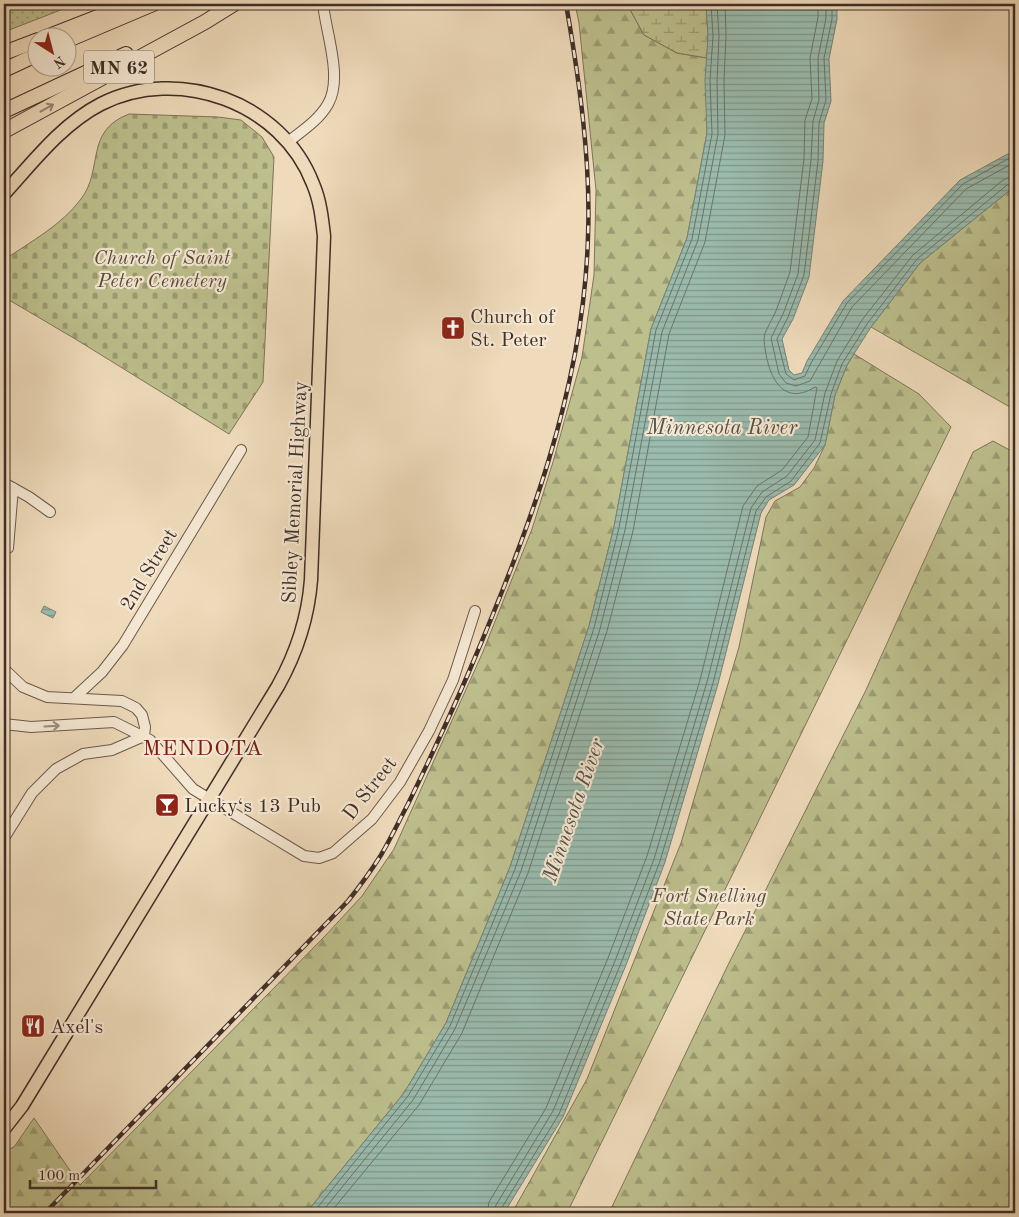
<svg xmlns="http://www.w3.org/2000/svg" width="1019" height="1217" font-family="'Old Standard TT',serif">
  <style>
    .grass { fill: url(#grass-dots); stroke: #7e765a }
    .forest { fill: url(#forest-firs); stroke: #7e765a }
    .wetland { fill: url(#wetland-marsh); stroke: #7e765a }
    .cemetery { fill: url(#cemetery-stones); stroke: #7e765a }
    .water { fill: url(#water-rules); stroke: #768378 }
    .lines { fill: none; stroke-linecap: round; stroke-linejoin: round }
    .shore { stroke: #6c746a; stroke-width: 1 }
    .minor-casing { stroke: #6b594d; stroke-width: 12 }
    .major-casing { stroke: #3f2e28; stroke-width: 15 }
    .highway-casing { stroke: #3f2e28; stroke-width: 16 }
    .minor { stroke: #f5e8d3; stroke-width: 10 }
    .major { stroke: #efdbbb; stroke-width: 12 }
    .highway { stroke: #efdbbb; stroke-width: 14 }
    .rail-casing { stroke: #3f2e28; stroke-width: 4.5 }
    .rail { stroke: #f5e8d3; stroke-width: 2.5; stroke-dasharray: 8; stroke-linecap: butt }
    .oneway { stroke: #978472 }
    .oneway2 { stroke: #9a8b7e }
    .labels { text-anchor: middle; stroke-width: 4.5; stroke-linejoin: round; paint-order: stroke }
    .shield { fill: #f5e8d3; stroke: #76665b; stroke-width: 1 }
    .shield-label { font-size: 19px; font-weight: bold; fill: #3f2e28 }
    .park-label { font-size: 20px; font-style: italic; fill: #584b3c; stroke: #f5e8d3 }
    .poi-label { font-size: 20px; fill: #3f2e28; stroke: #f5e8d3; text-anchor: start }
    .street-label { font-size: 20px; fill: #3f2e28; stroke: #f5e8d3 }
    .water-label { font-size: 21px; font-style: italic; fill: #565149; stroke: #f5e8d3 }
    .quarter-label { font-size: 22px; letter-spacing: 1px; fill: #7a1f14; stroke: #f5e8d3 }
  </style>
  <defs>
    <pattern id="grass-dots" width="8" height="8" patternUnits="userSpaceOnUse" patternTransform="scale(1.25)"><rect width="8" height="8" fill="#bdbf8d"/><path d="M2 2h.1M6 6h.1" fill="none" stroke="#9b9c73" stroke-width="1.8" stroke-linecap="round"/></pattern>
    <pattern id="forest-firs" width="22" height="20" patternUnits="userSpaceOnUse" patternTransform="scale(1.25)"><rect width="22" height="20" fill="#bdbf8d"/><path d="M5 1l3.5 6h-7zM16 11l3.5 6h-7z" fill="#9b9c73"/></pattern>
    <pattern id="wetland-marsh" width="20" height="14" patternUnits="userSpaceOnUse" patternTransform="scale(1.25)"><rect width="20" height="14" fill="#bdbf8d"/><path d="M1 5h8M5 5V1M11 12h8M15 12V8" fill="none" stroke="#9b9c73"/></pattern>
    <pattern id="cemetery-stones" width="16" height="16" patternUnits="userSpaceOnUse" patternTransform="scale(1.25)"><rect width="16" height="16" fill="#bdbf8d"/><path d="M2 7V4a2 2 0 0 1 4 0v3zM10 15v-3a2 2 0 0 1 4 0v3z" fill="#9b9c73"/></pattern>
    <pattern id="water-rules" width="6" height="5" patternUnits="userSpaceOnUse" patternTransform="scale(1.25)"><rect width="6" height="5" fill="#9abbad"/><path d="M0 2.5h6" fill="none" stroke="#7f988d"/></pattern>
  </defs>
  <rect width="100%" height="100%" fill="#efdbbb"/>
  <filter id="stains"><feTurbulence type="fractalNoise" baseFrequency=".004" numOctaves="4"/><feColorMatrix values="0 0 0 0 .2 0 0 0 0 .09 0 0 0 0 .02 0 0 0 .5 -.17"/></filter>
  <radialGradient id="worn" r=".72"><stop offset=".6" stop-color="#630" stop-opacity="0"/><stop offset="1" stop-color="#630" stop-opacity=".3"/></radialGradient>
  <polygon class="grass" points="4,4 76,4 4,32"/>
  <g class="forest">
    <polygon points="575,4 627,4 644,35 677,53 707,58 707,133 687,238 651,329 614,527 589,626 510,867 446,1023 404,1093 306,1213 4,1213 4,1151 14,1147 34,1118 80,1185 325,936 362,896 394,849 482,654 532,529 553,462 582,357 594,275 596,190 579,23"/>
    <polygon points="1015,186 1015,410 871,327 920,263"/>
    <polygon points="854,354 919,394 951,427 567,1213 512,1213 587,1079 681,843 739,647 766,517 775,501 800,487 814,468 825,445 835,395 847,365"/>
    <polygon points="993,441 1015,453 1015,1212 1014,1213 609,1213 728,965 866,690 973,452"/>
  </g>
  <polygon class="wetland" points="627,4 706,4 708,36 707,58 677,53 644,35"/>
  <path class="cemetery" d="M129 114 218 117 241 120 262 137 274 157 263 382 229 434 77 340 4 297V260C30 242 62 225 81 199 104 169 84 131 129 114Z"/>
  <g class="water">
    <polygon points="706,4 837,4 837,19 829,59 831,101 824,123 823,161 809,277 793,319 782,339 789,370 794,375 802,373 807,361 843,301 960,180 1015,150 1015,186 920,263 871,327 847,365 835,395 825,445 794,485 769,500 761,513 718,684 665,862 626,965 563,1117 504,1213 306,1213 404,1093 446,1023 510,867 589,626 614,527 651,329 687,238 707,133 705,81 708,36"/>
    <polygon points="44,606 56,612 53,618 41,612"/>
  </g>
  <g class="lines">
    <g class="shore">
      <polyline points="826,4 826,18 818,58 819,100 813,121 811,160 798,274 783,314 771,338 779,374 786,383 796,386 810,381 852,307 966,189 1015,162"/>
      <polyline points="832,4 832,19 824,58 826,100 819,123 818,161 804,275 788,317 777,339 786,374 794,380 805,376 811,363 847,303 963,184 1015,155"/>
      <polyline points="313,1213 408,1096 450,1026 515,869 594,628 619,528 656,330 692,239 712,134 710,81 713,36 711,4"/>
      <polyline points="321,1213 413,1100 455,1029 521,871 600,629 625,530 662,332 698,240 718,134 717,81 719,36 717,4"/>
      <polyline points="330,1213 419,1105 462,1033 528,873 607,631 633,531 669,334 705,242 725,135 724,81 726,36 725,4"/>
      <path d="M487 1213 489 1202 546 1108 608 958 647 856 700 680 743 506 757 486 782 470 808 437 817 388 815 387C778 410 766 367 764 339L765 333 776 311 790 272 804 159 805 120 812 99 810 58 818 17V4"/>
      <polyline points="494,1213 496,1205 553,1111 615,961 654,859 707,682 751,508 762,492 787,476 815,440 825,393 837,361 862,320 913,255 1003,180 1015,175"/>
      <polyline points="500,1213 501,1209 559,1114 621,963 660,861 713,683 756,511 766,497 791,481 820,443 831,394 842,364 867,324 917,259 1007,185 1015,182"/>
    </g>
    <defs>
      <g id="minor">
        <path d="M288 142C302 131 319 120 328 104 343 78 326 33 323 4"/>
        <polyline points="4,483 29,497 50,512"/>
        <polyline points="8,548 13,488"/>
        <polyline points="4,669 23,687 47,697 122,701 136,708 142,715 145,727 144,736"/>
        <polyline points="74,698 102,672 123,645 241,450"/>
        <polyline points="4,724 31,727 114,722 150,740 193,789 304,856 319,858 333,853 372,819 400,782 429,731 453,680 475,611"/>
        <polyline points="4,838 32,793 56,769 83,754 112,750 144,736"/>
      </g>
      <path id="major" d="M4 194C33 162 62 124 101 104 178 65 282 102 313 184 320 200 322 218 324 236L311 580C308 619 297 652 278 686L22 1106 4 1129"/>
      <g id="highway">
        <polyline points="44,38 131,4"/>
        <polyline points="68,40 153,4"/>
        <polyline points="4,53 38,40"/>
        <polyline points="4,70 38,54"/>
        <polyline points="4,111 126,54"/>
        <polyline points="4,131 205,22 234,4"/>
      </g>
    </defs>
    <use href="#minor" class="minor-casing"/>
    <use href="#major" class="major-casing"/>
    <use href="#highway" class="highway-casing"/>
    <use href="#minor" class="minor"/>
    <use href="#major" class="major"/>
    <use href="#highway" class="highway"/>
    <defs>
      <path id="rail" d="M45 1213 348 901C360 886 371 871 381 855 391 838 399 821 408 804 429 761 449 718 468 674 527 536 584 388 588 236 591 161 579 78 566 4"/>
    </defs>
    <use href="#rail" class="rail-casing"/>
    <use href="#rail" class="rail"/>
  </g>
  <defs><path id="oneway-shaft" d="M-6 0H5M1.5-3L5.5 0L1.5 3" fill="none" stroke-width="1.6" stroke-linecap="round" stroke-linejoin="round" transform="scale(1.25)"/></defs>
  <use class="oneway" href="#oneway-shaft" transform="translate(47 108) rotate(-29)"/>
  <use class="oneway2" href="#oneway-shaft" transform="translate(52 726) rotate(-3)"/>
  <defs>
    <symbol id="church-square" viewBox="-11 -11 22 22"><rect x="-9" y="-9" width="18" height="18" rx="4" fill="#8f2418" stroke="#f5e8d3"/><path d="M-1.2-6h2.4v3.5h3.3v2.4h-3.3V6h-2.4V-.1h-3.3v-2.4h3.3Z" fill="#fff"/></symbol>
    <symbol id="bar-square" viewBox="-11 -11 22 22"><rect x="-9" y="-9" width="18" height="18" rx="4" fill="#8f2418" stroke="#f5e8d3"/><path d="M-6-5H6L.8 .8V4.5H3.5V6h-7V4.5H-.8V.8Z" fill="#fff"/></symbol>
    <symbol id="restaurant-square" viewBox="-11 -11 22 22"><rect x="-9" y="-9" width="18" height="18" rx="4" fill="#8f2418" stroke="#f5e8d3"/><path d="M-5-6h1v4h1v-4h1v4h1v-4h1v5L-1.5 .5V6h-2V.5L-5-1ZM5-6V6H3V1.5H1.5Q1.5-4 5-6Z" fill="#fff"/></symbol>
  </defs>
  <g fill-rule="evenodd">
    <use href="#church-square" x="439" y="314" width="28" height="28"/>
    <use href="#bar-square" x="153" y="791" width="28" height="28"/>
    <use href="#restaurant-square" x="19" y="1012" width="28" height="28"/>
  </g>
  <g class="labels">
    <rect class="shield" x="84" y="50.5" width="70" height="33" rx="4"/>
    <g class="shield-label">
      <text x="119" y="74">MN 62</text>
    </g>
    <g class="park-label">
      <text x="162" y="264">Church of Saint<tspan x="162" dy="23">Peter Cemetery</tspan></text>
      <text x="709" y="902">Fort Snelling<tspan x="709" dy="23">State Park</tspan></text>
    </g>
    <g class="poi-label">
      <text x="470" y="323">Church of<tspan x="470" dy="23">St. Peter</tspan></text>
      <text x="184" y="812">Lucky‘s 13 Pub</text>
      <text x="50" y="1033">Axel's</text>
    </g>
    <g class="street-label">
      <text transform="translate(294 492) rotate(-87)" y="7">Sibley Memorial Highway</text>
      <text transform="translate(148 569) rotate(-59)" y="7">2nd Street</text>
      <text transform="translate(369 788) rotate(-52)" y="7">D Street</text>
    </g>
    <g class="water-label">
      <text x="722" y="434">Minnesota River</text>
      <text transform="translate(573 810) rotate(-71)" y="7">Minnesota River</text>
    </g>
    <g class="quarter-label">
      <text x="203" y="755">MENDOTA</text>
    </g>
  </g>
  <rect width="1019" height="1217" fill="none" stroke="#efdbbb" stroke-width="20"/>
  <rect x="5" y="5" width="1009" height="1207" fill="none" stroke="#3f2e28" stroke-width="2.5"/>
  <rect x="10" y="10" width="999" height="1197" fill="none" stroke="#3f2e28"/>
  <g transform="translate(52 52) rotate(144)"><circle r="24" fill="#f5e8d3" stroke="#ac9e8f"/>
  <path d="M0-4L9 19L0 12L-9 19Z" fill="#8f2418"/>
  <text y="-8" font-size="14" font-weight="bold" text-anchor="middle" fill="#3f2e28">N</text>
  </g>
  <path d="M30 1180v8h126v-8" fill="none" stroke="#3f2e28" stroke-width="2.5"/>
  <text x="38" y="1180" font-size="15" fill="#3f2e28" stroke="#f5e8d3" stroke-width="4" paint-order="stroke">100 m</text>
  <rect width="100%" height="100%" filter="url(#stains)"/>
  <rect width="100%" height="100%" fill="url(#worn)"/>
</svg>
